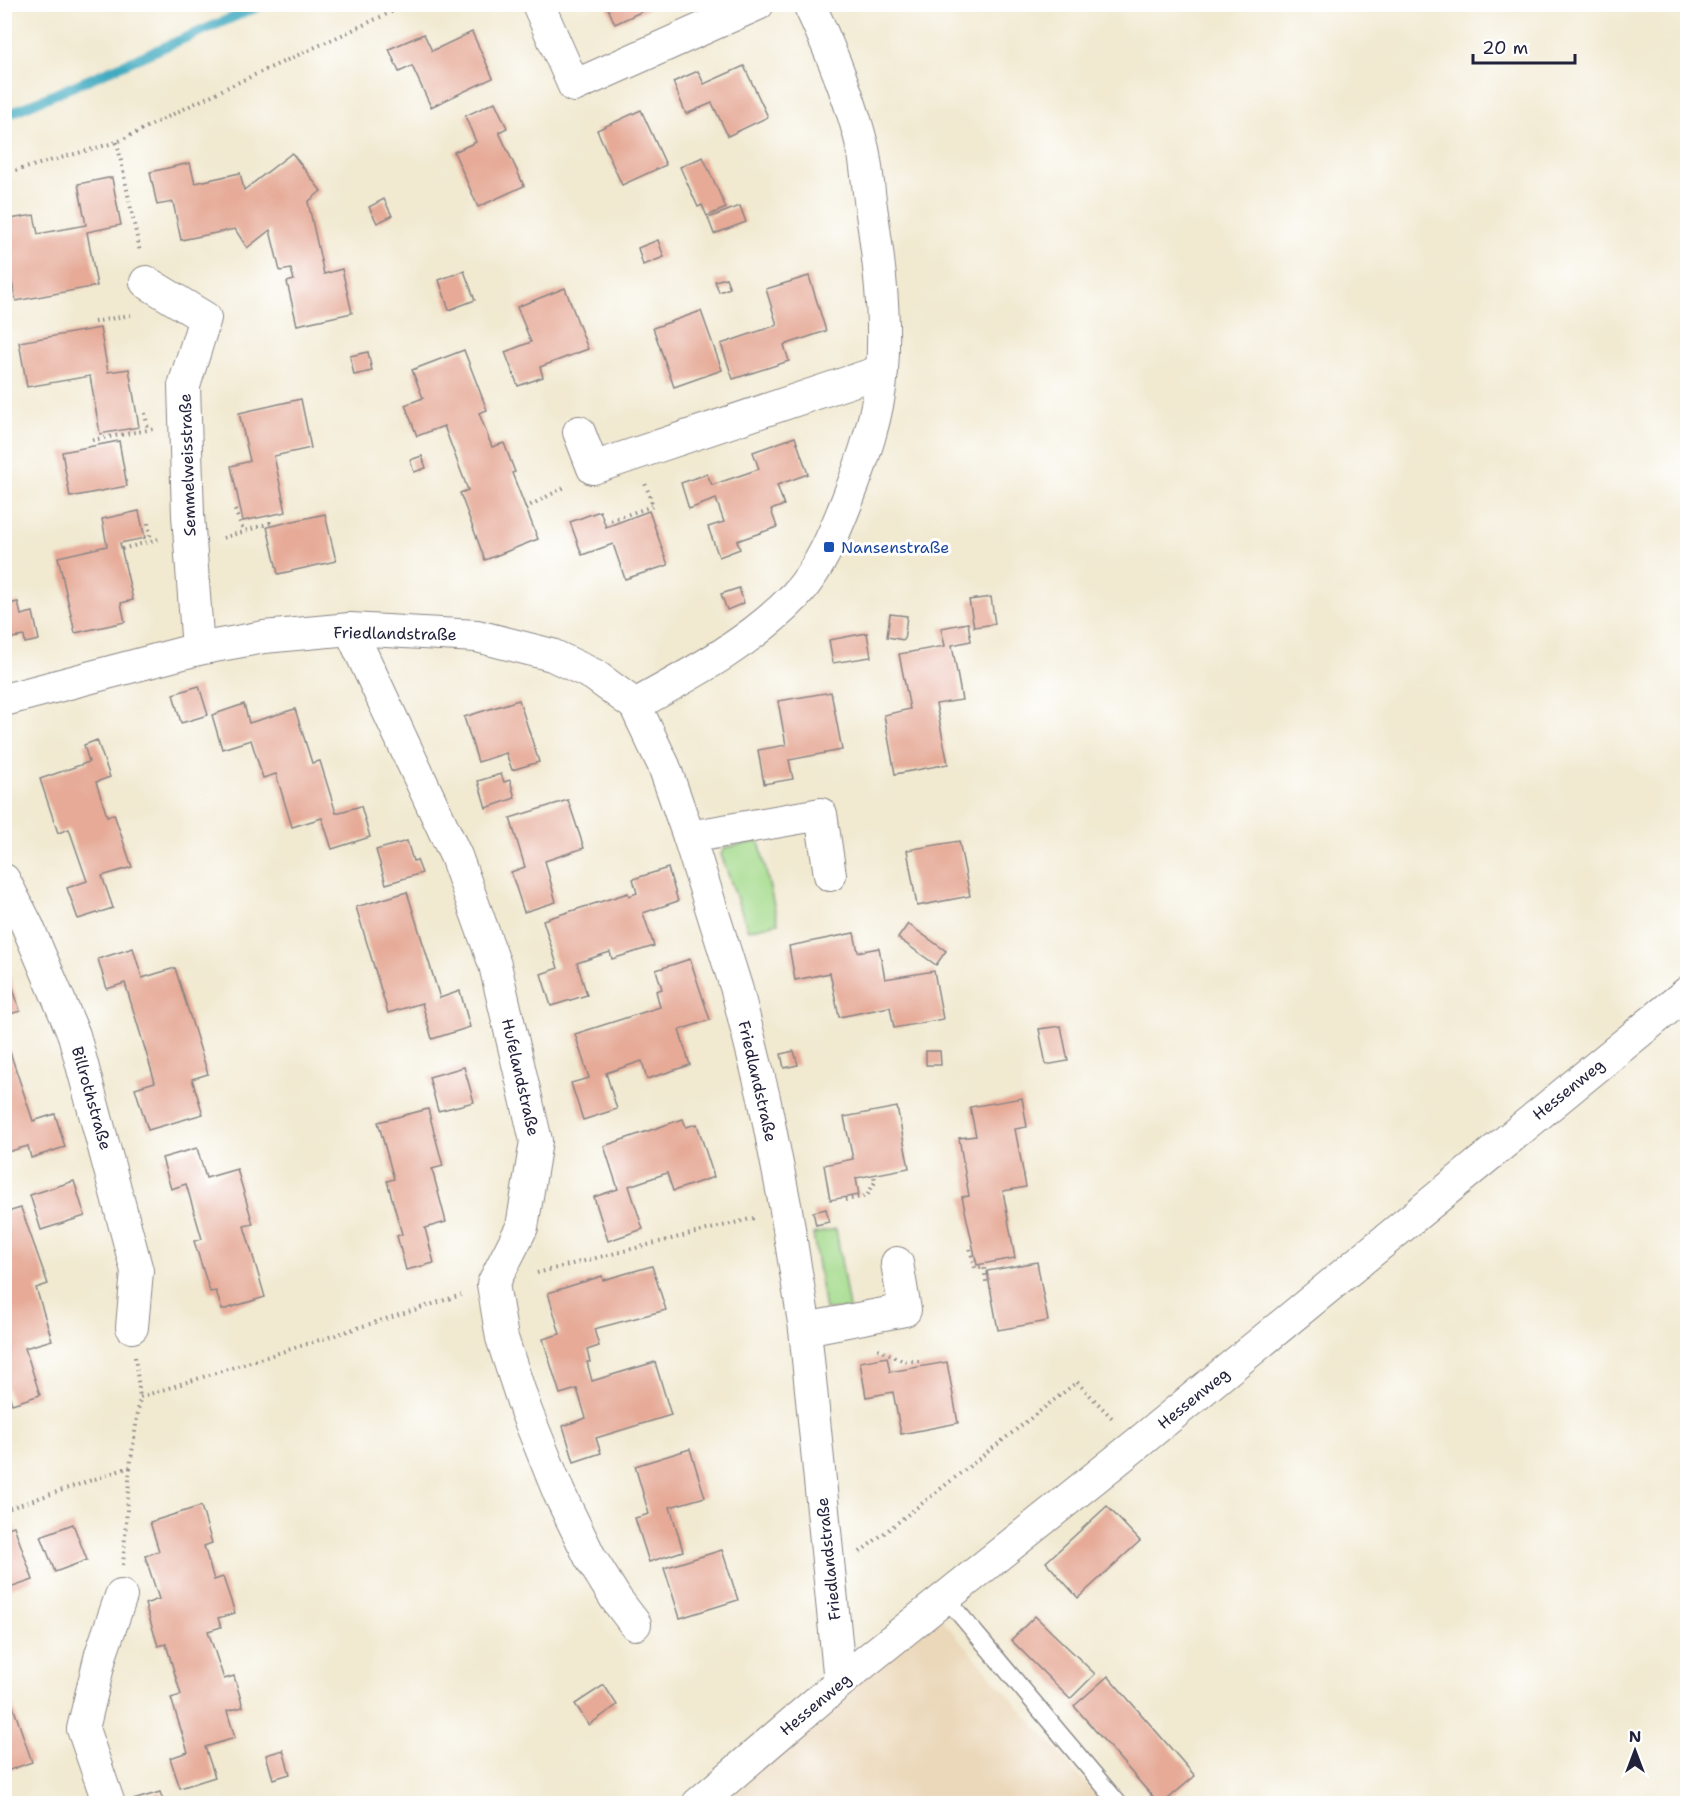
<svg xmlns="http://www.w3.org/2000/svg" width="1692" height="1808" font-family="'Shantell Sans',sans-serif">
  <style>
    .built { fill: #ebd8ba }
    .green { fill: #a5db8d; stroke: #647e64; stroke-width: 1.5 }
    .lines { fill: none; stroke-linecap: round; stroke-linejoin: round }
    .stream { stroke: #40aac0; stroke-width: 10 }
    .building { fill: #e6aa97 }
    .lane-casing { stroke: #8a8686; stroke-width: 19 }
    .street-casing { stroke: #8a8686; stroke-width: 34 }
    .path { stroke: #8a8686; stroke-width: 4; stroke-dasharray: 1.5 4.5; stroke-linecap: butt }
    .lane { stroke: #fff; stroke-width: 16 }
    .street { stroke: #fff; stroke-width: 32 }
    .transit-dot { fill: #1a4fb4; stroke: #fff; stroke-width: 2 }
    .labels { text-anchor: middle; stroke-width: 6; stroke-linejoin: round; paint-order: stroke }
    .street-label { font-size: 16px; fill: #22223b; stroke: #fff }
    .transit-label { font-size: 16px; fill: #164399; stroke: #fff; text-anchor: start }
  </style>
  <rect width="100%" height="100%" fill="#fff"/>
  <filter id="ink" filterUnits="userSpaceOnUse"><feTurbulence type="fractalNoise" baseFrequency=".0167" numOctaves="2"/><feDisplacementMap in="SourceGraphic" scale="12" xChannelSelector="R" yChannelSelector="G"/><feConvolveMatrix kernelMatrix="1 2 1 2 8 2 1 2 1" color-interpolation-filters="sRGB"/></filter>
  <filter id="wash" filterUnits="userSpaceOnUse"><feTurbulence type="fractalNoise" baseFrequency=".008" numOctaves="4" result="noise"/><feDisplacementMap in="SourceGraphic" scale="24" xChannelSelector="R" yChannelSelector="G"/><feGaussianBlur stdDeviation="1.35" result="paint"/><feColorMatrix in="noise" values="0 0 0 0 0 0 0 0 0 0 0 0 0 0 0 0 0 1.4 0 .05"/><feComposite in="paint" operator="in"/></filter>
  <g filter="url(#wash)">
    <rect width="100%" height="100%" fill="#f1e9d0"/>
    <polygon class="built" points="932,1608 1103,1803 692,1804"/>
    <g class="green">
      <polygon points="759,841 778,923 748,930 721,854 725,848"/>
      <polygon points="836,1229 849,1309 825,1310 813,1234"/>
    </g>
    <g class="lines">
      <polyline class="stream" points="4,116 264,4"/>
    </g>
    <g id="blocks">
      <g class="building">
        <polygon points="606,4 658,4 615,24"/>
        <polygon points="472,32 493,78 431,107 412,66 399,72 389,49 424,34 432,51"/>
        <polygon points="744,66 768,117 728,136 712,103 686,114 673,82 698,71 704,84"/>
        <polygon points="495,102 507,128 499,132 524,186 478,207 454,152 476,142 465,116"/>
        <polygon points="641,110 666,165 622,185 597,130"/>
        <polygon points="292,153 321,191 308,202 324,274 342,269 352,313 297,325 287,282 294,280 291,269 280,271 270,230 247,248 235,229 181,240 173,202 157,205 150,172 190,163 195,183 240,173 244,190"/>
        <polygon points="703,157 726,208 707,216 702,205 698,207 680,167"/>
        <polygon points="108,178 112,178 121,225 87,232 97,286 16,301 4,244 4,220 34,215 38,234 86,225 78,184"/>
        <polygon points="384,199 392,216 377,223 369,207"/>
        <polygon points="740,206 746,222 714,234 708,218"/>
        <polygon points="658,240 664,257 643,265 638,248"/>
        <polygon points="464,271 475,300 449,310 439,280"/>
        <polygon points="809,276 826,331 784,345 789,361 733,379 721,344 777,325 766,289"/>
        <polygon points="726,278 730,288 719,292 715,281"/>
        <polygon points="565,288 588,349 540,367 543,377 518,386 505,352 531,342 517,307"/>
        <polygon points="701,311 722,370 674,387 653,328"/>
        <polygon points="100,328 108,372 129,369 139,427 100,434 90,376 27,387 19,342"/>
        <polygon points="464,350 487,410 479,413 492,447 504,443 515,472 512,473 538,539 485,560 460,493 468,490 444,426 417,436 405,405 423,398 412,370"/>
        <polygon points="368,352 372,371 354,375 350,356"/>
        <polygon points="301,399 311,448 274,456 286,512 243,521 231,466 250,461 239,413"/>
        <polygon points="795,437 808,474 777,485 784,505 771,510 777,527 737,541 740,549 719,557 708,527 724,522 716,499 689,509 681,483 707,474 712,485 759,469 753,452"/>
        <polygon points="119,441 127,486 70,497 62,452"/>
        <polygon points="422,456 426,468 414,472 410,460"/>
        <polygon points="139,511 145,538 120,543 133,600 121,603 125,622 75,633 58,557 107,546 102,519"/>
        <polygon points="600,511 606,527 649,511 668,565 625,579 613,544 582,555 570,522"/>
        <polygon points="325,514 336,561 278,574 267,527"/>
        <polygon points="739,588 744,603 727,610 721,594"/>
        <polygon points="991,597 995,624 974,627 969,600"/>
        <polygon points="18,602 21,615 33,612 39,640 25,643 24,636 6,639 4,605"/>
        <polygon points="890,614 907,616 904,640 887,637"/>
        <polygon points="968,623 971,641 952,645 962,700 936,704 948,764 895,774 884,715 910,709 899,654 945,646 941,628"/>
        <polygon points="867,633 871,657 833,663 829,640"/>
        <polygon points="199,686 208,715 181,723 173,694"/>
        <polygon points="831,692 842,750 789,760 793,779 764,784 758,750 786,745 778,701"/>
        <polygon points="519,700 539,762 512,770 506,753 478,762 464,717"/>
        <polygon points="244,704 249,723 295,709 312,763 320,761 336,813 361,806 370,837 332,849 322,818 292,827 276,774 263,778 251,740 222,749 212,715"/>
        <polygon points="97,740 110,777 96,782 107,816 114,814 132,867 102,876 113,908 78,919 67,888 87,881 69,829 58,833 40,779 89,762 84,745"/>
        <polygon points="501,774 504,782 510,780 515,798 486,808 478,781"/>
        <polygon points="568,800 584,848 545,861 556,902 524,912 511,872 525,867 510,818"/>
        <polygon points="407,841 413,861 417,860 422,873 386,884 376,850"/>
        <polygon points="959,841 970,896 917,906 907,850"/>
        <polygon points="668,868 678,901 643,913 654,946 612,959 610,952 577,963 587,995 551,1006 541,974 558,968 543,920 628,893 629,896 637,893 633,879"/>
        <polygon points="407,892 440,998 460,991 470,1027 432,1039 422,1003 388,1013 356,907"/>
        <polygon points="908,924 946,951 936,965 898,938"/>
        <polygon points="854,933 858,952 879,948 885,979 934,971 943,1019 894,1028 890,1007 839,1017 830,973 795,980 789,946"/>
        <polygon points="133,948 142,978 175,968 208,1074 192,1079 203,1114 148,1130 135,1088 155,1082 125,983 107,989 98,959"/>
        <polygon points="690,959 710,1020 679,1030 690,1065 647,1079 642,1061 606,1073 617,1109 583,1120 571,1083 589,1078 575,1034 660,1007 656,991 662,989 656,970"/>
        <polygon points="10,978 20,1011 4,1016 4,980"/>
        <polygon points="1061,1026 1068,1061 1046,1065 1039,1029"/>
        <polygon points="4,1034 33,1121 55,1114 65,1147 31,1158 28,1146 4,1153"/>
        <polygon points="794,1051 798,1065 784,1068 781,1054"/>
        <polygon points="926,1051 940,1051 941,1065 926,1065"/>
        <polygon points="464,1067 474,1102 438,1111 429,1077"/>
        <polygon points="1022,1098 1027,1127 1015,1129 1026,1187 1003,1191 1015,1258 977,1265 962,1197 969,1196 959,1138 976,1136 970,1107"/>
        <polygon points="897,1107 909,1168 856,1178 859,1195 830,1200 824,1165 853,1159 844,1117"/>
        <polygon points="428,1109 443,1166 432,1169 446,1222 425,1228 434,1263 406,1270 397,1236 402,1234 387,1181 394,1179 378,1122"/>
        <polygon points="683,1119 686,1127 697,1124 714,1177 673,1191 667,1173 629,1186 643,1229 608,1241 594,1197 618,1189 604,1146"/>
        <polygon points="197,1148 206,1178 237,1169 253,1224 244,1226 265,1297 222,1310 216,1291 210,1292 194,1241 202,1239 186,1184 171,1189 162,1158"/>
        <polygon points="74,1181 85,1216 41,1230 30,1195"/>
        <polygon points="21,1208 48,1284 36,1288 52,1340 25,1348 40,1395 12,1404 4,1379 4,1355 7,1354 4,1344 4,1213"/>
        <polygon points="826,1209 829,1222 816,1225 813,1212"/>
        <polygon points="1037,1262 1048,1321 998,1330 987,1271"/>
        <polygon points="652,1266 666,1310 594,1329 599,1346 587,1350 590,1362 587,1362 592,1381 655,1362 671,1415 596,1438 601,1453 574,1462 563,1426 586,1418 577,1389 560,1394 553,1372 543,1339 560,1334 548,1293 602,1276 603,1280"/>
        <polygon points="887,1357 890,1372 947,1362 958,1423 901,1434 893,1392 866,1397 860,1362"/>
        <polygon points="690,1449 705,1497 670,1507 683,1551 649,1562 635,1518 649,1514 635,1466"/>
        <polygon points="201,1506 212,1543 204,1546 214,1580 223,1577 235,1613 218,1618 221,1627 208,1631 224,1679 234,1676 243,1707 227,1711 235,1738 205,1747 215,1777 180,1788 170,1758 188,1752 171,1698 181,1695 166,1644 158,1646 145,1604 159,1599 145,1556 159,1551 150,1522"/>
        <polygon points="1107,1506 1140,1541 1078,1598 1046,1562"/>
        <polygon points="73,1524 87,1560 55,1572 41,1536"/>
        <polygon points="14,1526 33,1580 4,1590 4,1529"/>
        <polygon points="722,1550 738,1600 680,1618 664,1568"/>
        <polygon points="1035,1616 1095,1674 1070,1699 1011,1640"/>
        <polygon points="1108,1676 1195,1776 1163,1803 1158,1803 1074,1706"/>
        <polygon points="4,1680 32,1762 4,1772"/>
        <polygon points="604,1685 617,1705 589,1725 575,1704"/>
        <polygon points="283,1750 290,1774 273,1779 266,1755"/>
        <polygon points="160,1792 164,1803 131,1803 130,1801"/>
      </g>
    </g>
  </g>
  <g filter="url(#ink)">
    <use href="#blocks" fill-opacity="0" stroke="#8a8686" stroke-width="1.5"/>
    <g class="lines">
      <defs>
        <polyline id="lane" points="946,1598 1119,1804"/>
        <g id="street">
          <polyline points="538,4 574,86 758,4"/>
          <polyline points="146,282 205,318 184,386 188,515 198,649"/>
          <polyline points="579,432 593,468 882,371"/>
          <polyline points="350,629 456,856 495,965 536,1141 522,1227 493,1284 502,1338 526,1411 559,1493 590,1557 616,1599 635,1624"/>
          <polyline points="4,700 198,649 264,637 350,629 477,636 552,655 594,675 635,705 664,766 689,837 737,990 764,1098 786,1210 805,1329 840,1682"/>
          <path d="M635 705C691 674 750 643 795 596 820 569 834 534 847 501 863 460 879 414 882 370 886 316 879 261 871 207 868 188 867 168 863 149 851 99 831 51 809 4"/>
          <polyline points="689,837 821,814 830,875"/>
          <polyline points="4,880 27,925 74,1035 137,1271 132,1327"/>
          <polyline points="805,1329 905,1310 897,1263"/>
          <polyline points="109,1804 83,1729 101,1654 121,1596"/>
          <polyline points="698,1804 840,1682 1137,1444 1688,992"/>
        </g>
      </defs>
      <use href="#lane" class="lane-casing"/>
      <use href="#street" class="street-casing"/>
      <g class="path">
        <polyline points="117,142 140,252"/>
        <polyline points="4,174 117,142 224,89 409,4"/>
        <polyline points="94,322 135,314"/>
        <polyline points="145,413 148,430"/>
        <polyline points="92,440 153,429"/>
        <polyline points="525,508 567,486"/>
        <polyline points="235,510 243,530"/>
        <polyline points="611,520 653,506 645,483"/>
        <polyline points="148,523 151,541"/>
        <polyline points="223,538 270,523 271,526"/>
        <polyline points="122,549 159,539"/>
        <polyline points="845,1200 867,1196 875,1182 874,1175"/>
        <polyline points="970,1249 975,1268 984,1267 986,1282 989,1282"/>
        <polyline points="537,1273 754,1218"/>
        <polyline points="878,1349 904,1361 919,1361"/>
        <polyline points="135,1357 140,1397"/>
        <polyline points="4,1510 130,1467 140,1397 461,1295"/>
        <polyline points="860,1552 1077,1382 1114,1420"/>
        <polyline points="123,1565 130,1467"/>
      </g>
      <use href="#lane" class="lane"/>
      <use href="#street" class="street"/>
    </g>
  </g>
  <rect class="transit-dot" x="823" y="541" width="12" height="12" rx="3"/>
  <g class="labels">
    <g class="street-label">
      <text transform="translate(187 465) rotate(-92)" y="6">Semmelweisstraße</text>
      <text transform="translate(395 633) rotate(1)" y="6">Friedlandstraße</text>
      <text transform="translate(521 1077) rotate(77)" y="6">Hufelandstraße</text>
      <text transform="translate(758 1081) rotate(77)" y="6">Friedlandstraße</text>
      <text transform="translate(1568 1089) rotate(-39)" y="6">Hessenweg</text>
      <text transform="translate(92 1098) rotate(74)" y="6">Billrothstraße</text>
      <text transform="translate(1193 1398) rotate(-39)" y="6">Hessenweg</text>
      <text transform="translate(828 1559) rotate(-96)" y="6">Friedlandstraße</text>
      <text transform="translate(815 1704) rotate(-40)" y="6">Hessenweg</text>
    </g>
    <g class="transit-label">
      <text x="841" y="553">Nansenstraße</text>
    </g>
  </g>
  <rect width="1692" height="1808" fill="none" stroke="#fff" stroke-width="24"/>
  <g transform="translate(1635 1751)" stroke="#ffffff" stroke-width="4.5" paint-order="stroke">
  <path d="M0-4.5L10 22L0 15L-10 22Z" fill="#22223b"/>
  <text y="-9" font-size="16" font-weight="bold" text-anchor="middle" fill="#22223b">N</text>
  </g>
  <path d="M1473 54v9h102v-9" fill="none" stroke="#22223b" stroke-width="3"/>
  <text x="1482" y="54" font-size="18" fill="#22223b" stroke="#ffffff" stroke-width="4.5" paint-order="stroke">20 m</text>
</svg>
